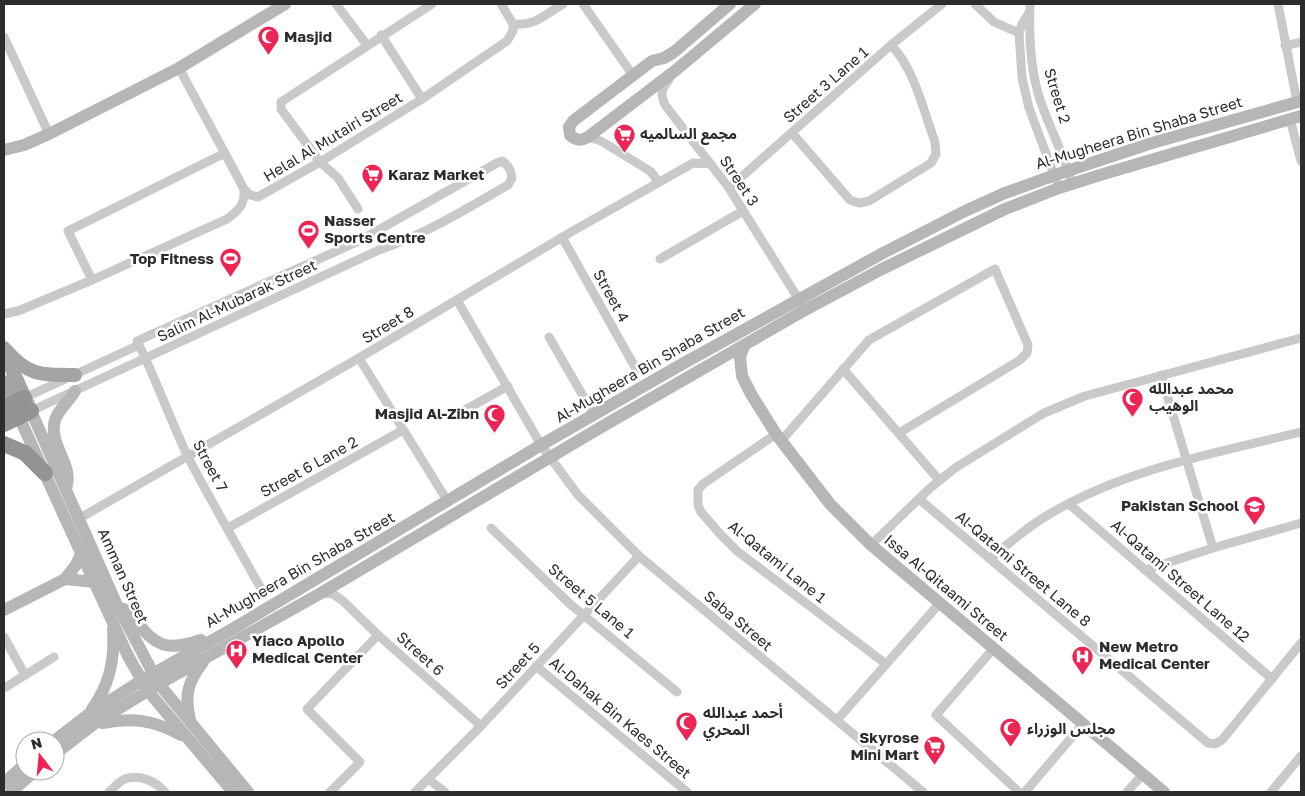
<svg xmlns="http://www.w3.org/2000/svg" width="1305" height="796" font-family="'Golos Text','Noto Sans Arabic',sans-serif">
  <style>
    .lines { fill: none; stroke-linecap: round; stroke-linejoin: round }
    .street { stroke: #c9c9c9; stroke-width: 9 }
    .secondary { stroke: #b6b6b6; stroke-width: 12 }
    .primary { stroke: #a4a4a4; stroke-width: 14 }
    .highway { stroke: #939393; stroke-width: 16 }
    .labels { text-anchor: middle; stroke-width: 5; stroke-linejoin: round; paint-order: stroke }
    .poi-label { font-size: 15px; font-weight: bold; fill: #2c2c2c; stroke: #fff; text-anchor: start }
    .street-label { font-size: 15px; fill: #2c2c2c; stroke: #fff }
  </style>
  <rect width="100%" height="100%" fill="#fff"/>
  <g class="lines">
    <g class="street">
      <polyline points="336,4 367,45"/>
      <polyline points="501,4 513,24"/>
      <polyline points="583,4 632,74"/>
      <polyline points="975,4 994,22 1019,33"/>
      <path d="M1030 4C1029 33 1030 65 1038 93 1047 124 1064 153 1072 184"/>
      <polyline points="1278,4 1297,102"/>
      <polyline points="1029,13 1022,24 1019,33 1022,78 1029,108 1059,188"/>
      <path d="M513 24C536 26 544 15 563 4"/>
      <polyline points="381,35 422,99"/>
      <polyline points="4,37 49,134"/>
      <polyline points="1285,46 1301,42"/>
      <polyline points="179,68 244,189 250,195 258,197 320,162 422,99 507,41 513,31 513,24"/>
      <path d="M669 80C661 90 660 92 665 105L729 188 801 303"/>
      <polyline points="1290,119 1301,161"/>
      <path d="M792 133 850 200 859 203 869 201 931 163 936 154 935 142C924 112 914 68 891 45"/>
      <polyline points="588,137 601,141 650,171 655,177 657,183"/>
      <polyline points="729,188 891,45 942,4"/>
      <polyline points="358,209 338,178 320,162 281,109 281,102 432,4"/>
      <polyline points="562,237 636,369"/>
      <polyline points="660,259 743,211"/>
      <polyline points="92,280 68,231 225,153"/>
      <polyline points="457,300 541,445 578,495 639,556 923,792"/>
      <path d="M4 314 18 311 92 280 227 219C239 210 245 205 244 189"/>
      <polyline points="549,337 594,415"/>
      <polyline points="359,358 448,502"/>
      <polyline points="843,369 939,480"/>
      <polyline points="1161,375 1213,548"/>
      <polyline points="24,398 139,345"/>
      <path d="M31 411 379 250C426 234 466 209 508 185L512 178C511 170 509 166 502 161L497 163 359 241 137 341C156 379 170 419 188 457 212 503 239 549 264 594"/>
      <polyline points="456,415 508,386"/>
      <polyline points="776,434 703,484 698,490 698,505 701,512 721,535 737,551 886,664"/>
      <polyline points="781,441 869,340 995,269 1028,345 1027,353 1020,360 899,433"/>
      <polyline points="919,499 1208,743 1215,744 1222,740 1301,643"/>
      <polyline points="1069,504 1272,679"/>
      <polyline points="80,518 359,358 571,232 693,163 711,164"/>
      <polyline points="228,528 403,430"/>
      <polyline points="491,528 570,604 677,692"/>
      <polyline points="871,545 929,489 955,468 1044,413 1085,396 1301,338"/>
      <path d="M990 559C1009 543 1027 527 1048 515 1124 469 1216 453 1301 432"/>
      <polyline points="1145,570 1213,548 1301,523"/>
      <polyline points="321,593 333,594 343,601 378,635 481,726"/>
      <polyline points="4,637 25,675"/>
      <polyline points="993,649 936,715 1019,792"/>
      <polyline points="536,666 687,792"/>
      <polyline points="6,687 54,657"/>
      <polyline points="837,720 939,604"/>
      <polyline points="428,779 445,792"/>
      <path d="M109 792C113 789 119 781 125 779 140 774 155 781 165 792"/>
      <polyline points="330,792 360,762 307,709 378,635"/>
      <polyline points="415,792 481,726 639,556"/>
      <polyline points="1025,792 1083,724"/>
      <polyline points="1127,792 1143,774"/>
      <polyline points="1271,792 1301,756"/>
    </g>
    <g class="secondary">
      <path d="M730 4 674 52 664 58 652 61 573 121 569 127 570 135C576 141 581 141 588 137L676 70 755 4"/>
      <polyline points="4,150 24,145 49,134 179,68 285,4"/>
      <polyline points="744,346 740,357 742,376 751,394 776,434 830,504 871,545 1164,792"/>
      <polyline points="31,411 116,603 153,673 159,684 248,792"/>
      <polyline points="19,417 128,656 148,691 233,792"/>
      <path d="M67 485C72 462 48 444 55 420 59 408 69 402 75 391"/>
      <polyline points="65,579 95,582"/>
      <path d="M124 609C153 637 154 656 201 640"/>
      <polyline points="4,610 65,579 76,565 81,554"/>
      <path d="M92 709C110 685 115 659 113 629"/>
      <path d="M190 720C184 695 188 682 203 662"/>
      <path d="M102 723C131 717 154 720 181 735"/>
      <polyline points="54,741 89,714 142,680 234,628 541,445 684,363 883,253 965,211 1005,193 1055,175 1152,143 1301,101"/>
      <polyline points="55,754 94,724 159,684 321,593 603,426 805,310 882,269 1005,209 1059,188 1100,175 1301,116"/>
      <polyline points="4,783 25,764"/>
      <polyline points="11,792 35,771"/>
    </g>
    <g class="primary">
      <path d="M4 348C28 376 40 375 75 375"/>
      <polyline points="5,354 29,407"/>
      <polyline points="4,382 16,412"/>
    </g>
    <g class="highway">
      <polyline points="4,408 24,398"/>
      <polyline points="4,424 31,411"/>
      <polyline points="4,444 25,453 45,473"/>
    </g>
  </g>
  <defs>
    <symbol id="mosque-pin" viewBox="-11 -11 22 30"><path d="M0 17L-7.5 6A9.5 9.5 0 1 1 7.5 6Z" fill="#ec2554" stroke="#fff"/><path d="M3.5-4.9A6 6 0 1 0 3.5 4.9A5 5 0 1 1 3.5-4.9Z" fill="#fff"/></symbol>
    <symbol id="supermarket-pin" viewBox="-11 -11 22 30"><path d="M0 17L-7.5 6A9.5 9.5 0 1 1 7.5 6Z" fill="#ec2554" stroke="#fff"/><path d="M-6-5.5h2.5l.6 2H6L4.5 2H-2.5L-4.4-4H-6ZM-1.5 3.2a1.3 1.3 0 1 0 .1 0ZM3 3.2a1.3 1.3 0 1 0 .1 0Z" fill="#fff"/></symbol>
    <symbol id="stadium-pin" viewBox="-11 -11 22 30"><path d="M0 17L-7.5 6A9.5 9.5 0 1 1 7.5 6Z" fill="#ec2554" stroke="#fff"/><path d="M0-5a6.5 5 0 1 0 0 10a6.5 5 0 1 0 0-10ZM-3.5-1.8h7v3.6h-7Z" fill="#fff"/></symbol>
    <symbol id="school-pin" viewBox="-11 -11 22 30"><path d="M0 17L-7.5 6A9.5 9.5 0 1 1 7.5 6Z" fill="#ec2554" stroke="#fff"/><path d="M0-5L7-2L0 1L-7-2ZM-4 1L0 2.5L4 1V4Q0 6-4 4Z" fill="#fff"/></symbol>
    <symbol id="hospital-pin" viewBox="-11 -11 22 30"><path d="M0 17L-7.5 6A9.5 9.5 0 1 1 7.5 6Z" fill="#ec2554" stroke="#fff"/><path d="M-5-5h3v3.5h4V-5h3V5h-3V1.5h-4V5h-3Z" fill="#fff"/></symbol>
  </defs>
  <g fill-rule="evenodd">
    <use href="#mosque-pin" x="256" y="24" width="25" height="34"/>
    <use href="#supermarket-pin" x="612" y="122" width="25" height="34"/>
    <use href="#supermarket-pin" x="360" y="162" width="25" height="34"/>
    <use href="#stadium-pin" x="296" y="218" width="25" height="34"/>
    <use href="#stadium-pin" x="218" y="246" width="25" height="34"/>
    <use href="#mosque-pin" x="1120" y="386" width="25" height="34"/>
    <use href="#mosque-pin" x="482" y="402" width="25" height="34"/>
    <use href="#school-pin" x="1242" y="494" width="25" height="34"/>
    <use href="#hospital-pin" x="224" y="638" width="25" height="34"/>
    <use href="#hospital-pin" x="1070" y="644" width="25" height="34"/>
    <use href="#mosque-pin" x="674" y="710" width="25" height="34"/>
    <use href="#mosque-pin" x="998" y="716" width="25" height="34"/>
    <use href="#supermarket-pin" x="922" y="734" width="25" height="34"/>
  </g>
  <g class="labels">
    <g class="poi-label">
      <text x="284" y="42">Masjid</text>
      <text x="640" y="139">مجمع السالميه</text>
      <text x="388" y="180">Karaz Market</text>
      <text x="324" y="226">Nasser<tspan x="324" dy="17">Sports Centre</tspan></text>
      <text x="214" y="264" text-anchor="end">Top Fitness</text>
      <text x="1149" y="394">محمد عبدالله<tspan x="1149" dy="17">الوهيب</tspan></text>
      <text x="479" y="419" text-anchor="end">Masjid Al-Zibn</text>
      <text x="1239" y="511" text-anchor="end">Pakistan School</text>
      <text x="252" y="646">Yiaco Apollo<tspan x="252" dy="17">Medical Center</tspan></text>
      <text x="1099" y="652">New Metro<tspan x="1099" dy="17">Medical Center</tspan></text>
      <text x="703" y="718">أحمد عبدالله<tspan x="703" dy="17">المحري</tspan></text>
      <text x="1027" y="734">مجلس الوزراء</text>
      <text x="919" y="743" text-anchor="end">Skyrose<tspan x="919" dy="17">Mini Mart</tspan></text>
    </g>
    <g class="street-label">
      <text transform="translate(826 85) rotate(-41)" y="5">Street 3 Lane 1</text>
      <text transform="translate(1057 96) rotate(73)" y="5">Street 2</text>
      <text transform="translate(1139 133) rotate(-17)" y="5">Al-Mugheera Bin Shaba Street</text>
      <text transform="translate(333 137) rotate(-31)" y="5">Helal Al Mutairi Street</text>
      <text transform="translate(739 181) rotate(56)" y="5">Street 3</text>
      <text transform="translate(611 296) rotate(61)" y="5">Street 4</text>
      <text transform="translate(237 301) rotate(-25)" y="5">Salim Al-Mubarak Street</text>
      <text transform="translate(388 325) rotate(-31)" y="5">Street 8</text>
      <text transform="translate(650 365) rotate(-30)" y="5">Al-Mugheera Bin Shaba Street</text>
      <text transform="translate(210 466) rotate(62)" y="5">Street 7</text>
      <text transform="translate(309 467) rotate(-29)" y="5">Street 6 Lane 2</text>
      <text transform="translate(777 562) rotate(39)" y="5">Al-Qatami Lane 1</text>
      <text transform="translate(1023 569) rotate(40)" y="5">Al-Qatami Street Lane 8</text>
      <text transform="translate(300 570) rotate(-30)" y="5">Al-Mugheera Bin Shaba Street</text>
      <text transform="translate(123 576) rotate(66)" y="5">Amman Street</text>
      <text transform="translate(1180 581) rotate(41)" y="5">Al-Qatami Street Lane 12</text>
      <text transform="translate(946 588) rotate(40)" y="5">Issa Al-Qitaami Street</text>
      <text transform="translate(591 601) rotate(40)" y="5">Street 5 Lane 1</text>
      <text transform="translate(738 621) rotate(40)" y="5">Saba Street</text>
      <text transform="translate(420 654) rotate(42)" y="5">Street 6</text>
      <text transform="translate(518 666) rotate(-47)" y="5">Street 5</text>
      <text transform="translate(620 718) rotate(40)" y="5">Al-Dahak Bin Kaes Street</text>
    </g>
  </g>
  <rect width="1305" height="796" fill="none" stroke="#2c2c2c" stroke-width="10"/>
  <g transform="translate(40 756) rotate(344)"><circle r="24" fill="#ffffff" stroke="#ababab"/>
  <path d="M0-4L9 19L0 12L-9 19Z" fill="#ec2554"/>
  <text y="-8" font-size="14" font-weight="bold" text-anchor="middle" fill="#2c2c2c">N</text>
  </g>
</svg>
